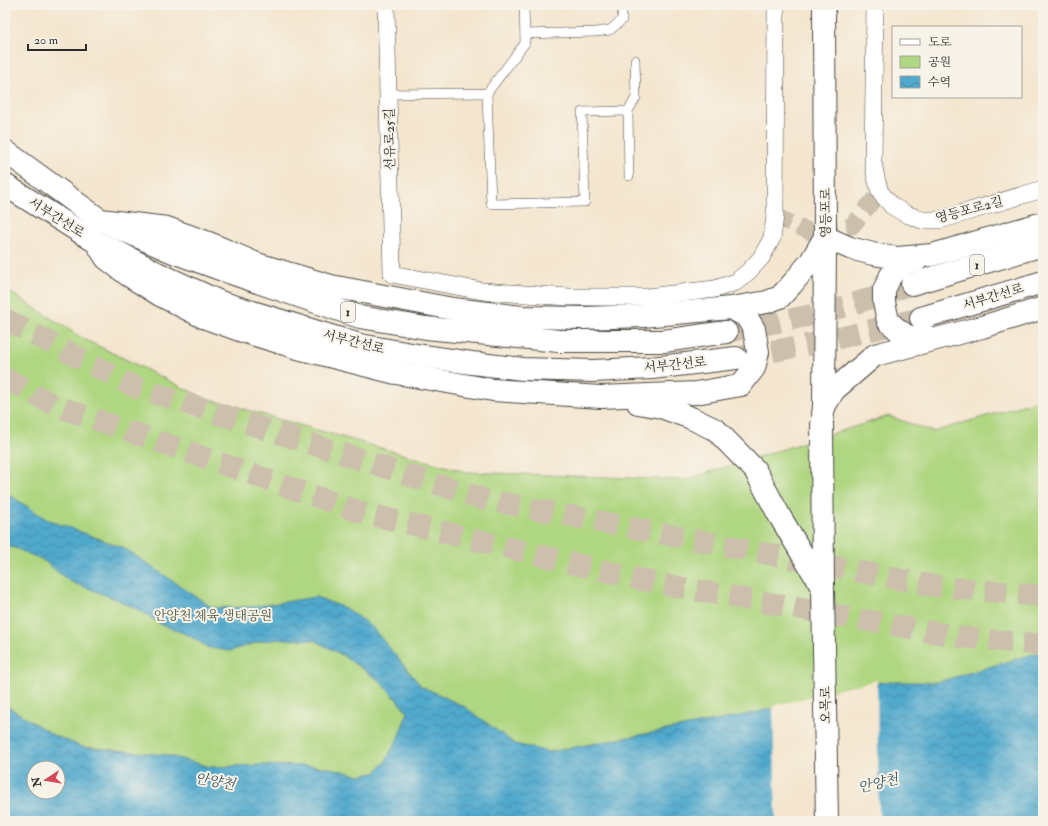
<svg xmlns="http://www.w3.org/2000/svg" width="1048" height="826" font-family="'IM FELL Double Pica','Noto Serif KR',serif">
  <style>
    .green { fill: #afd680; stroke: #6d8056; fill-rule: evenodd }
    .water { fill: url(#water-waves); stroke: #3e6a7c; fill-rule: evenodd }
    .pier { fill: #f4e5ce }
    .lines { fill: none; stroke-linecap: round; stroke-linejoin: round }
    .minor-tunnel { stroke: #ccc0ad; stroke-width: 17; stroke-dasharray: 17 8; stroke-linecap: butt }
    .primary-tunnel { stroke: #ccc0ad; stroke-width: 22; stroke-dasharray: 22 11; stroke-linecap: butt }
    .trunk-tunnel { stroke: #ccc0ad; stroke-width: 22; stroke-dasharray: 22 11; stroke-linecap: butt }
    .service-casing { stroke: #494743; stroke-width: 10 }
    .minor-casing { stroke: #494743; stroke-width: 18 }
    .secondary-casing { stroke: #494743; stroke-width: 24 }
    .primary-casing { stroke: #494743; stroke-width: 24 }
    .service { stroke: #fff; stroke-width: 9 }
    .minor { stroke: #fff; stroke-width: 17 }
    .secondary { stroke: #fff; stroke-width: 22 }
    .primary { stroke: #fff; stroke-width: 22 }
    .secondary-bridge-casing { stroke: #494743; stroke-width: 24; stroke-linecap: butt }
    .primary-bridge-casing { stroke: #494743; stroke-width: 24; stroke-linecap: butt }
    .secondary-bridge { stroke: #fff; stroke-width: 22 }
    .primary-bridge { stroke: #fff; stroke-width: 22 }
    .labels { text-anchor: middle; stroke-width: 4; stroke-linejoin: round; paint-order: stroke }
    .shield { fill: #f7f3e8; stroke: #686764; stroke-width: 1 }
    .shield-label { font-size: 12px; font-weight: bold; fill: #2b2b2b }
    .street-label { font-size: 13px; fill: #2b2b2b; stroke: #f7f3e8 }
    .park-label { font-size: 13px; fill: #4c5640; stroke: #f7f3e8 }
    .water-label { font-size: 14px; font-style: italic; fill: #385764; stroke: #f7f3e8 }
  </style>
  <defs>
    <pattern id="water-waves" width="16" height="10" patternUnits="userSpaceOnUse"><rect width="16" height="10" fill="#50a9cd"/><path d="M0 5q4-4 8 0t8 0" fill="none" stroke="#438aa7"/></pattern>
  </defs>
  <rect width="100%" height="100%" fill="#f7f3e8"/>
  <filter id="ink" filterUnits="userSpaceOnUse"><feTurbulence type="fractalNoise" baseFrequency=".025" numOctaves="2"/><feDisplacementMap in="SourceGraphic" scale="8" xChannelSelector="R" yChannelSelector="G"/><feConvolveMatrix kernelMatrix="1 2 1 2 8 2 1 2 1" color-interpolation-filters="sRGB"/></filter>
  <filter id="wash" filterUnits="userSpaceOnUse"><feTurbulence type="fractalNoise" baseFrequency=".012" numOctaves="4" result="noise"/><feDisplacementMap in="SourceGraphic" scale="16" xChannelSelector="R" yChannelSelector="G"/><feGaussianBlur stdDeviation="0.9" result="paint"/><feColorMatrix in="noise" values="0 0 0 0 0 0 0 0 0 0 0 0 0 0 0 0 0 1.4 0 .05"/><feComposite in="paint" operator="in"/></filter>
  <g filter="url(#wash)">
    <rect width="100%" height="100%" fill="#f4e5ce"/>
    <path class="green" d="M5 289 84 339 204 398 466 472 684 480 889 416 933 432 1043 399V821H5ZM34 768H58V792H34Z"/>
    <path class="water" d="M5 492 46 519 124 548 213 608 251 607 316 597 345 608 372 627 421 686 465 707 515 744 549 752 741 716 880 682H938L1043 651V821H5V705L53 735 83 747 166 755 211 767 258 765 312 766 330 768 358 775 375 773 386 761 397 740 408 712 380 681 342 655 314 640 283 639 262 641 230 651 209 648 188 635 160 624 143 612 118 600 69 581 43 560 15 548 5 546ZM34 768H58V792H34Z"/>
    <polygon class="pier" points="877,680 879,821 776,821 773,706"/>
  </g>
  <g filter="url(#ink)">
    <g class="lines">
      <polyline class="minor-tunnel" points="775,216 811,232 852,226 880,192"/>
      <g class="primary-tunnel">
        <polyline points="726,332 812,315 850,305 912,284"/>
        <polyline points="740,357 818,343 921,318"/>
      </g>
      <g class="trunk-tunnel">
        <polyline points="5,319 135,387 483,499 934,586 1043,596"/>
        <polyline points="5,378 54,405 360,512 655,583 960,637 1043,645"/>
      </g>
      <defs>
        <g id="service">
          <polyline points="525,34 596,32 610,30 622,20 622,5"/>
          <polyline points="487,93 491,204 585,202 582,112 628,111"/>
          <polyline points="388,94 487,93 525,43 524,5"/>
          <polyline points="629,176 628,111 636,98 635,60"/>
        </g>
        <g id="minor">
          <polyline points="386,5 392,274 482,291 569,297 647,297 715,289 736,282 749,271 761,258 772,238 775,216 776,5"/>
          <polyline points="875,5 873,162 876,178 880,192 892,206 906,214 922,220 940,220 1043,189"/>
        </g>
        <polyline id="secondary" points="823,414 824,407 825,237 824,5"/>
        <g id="primary">
          <polyline points="5,151 100,220 173,252 228,272 360,317 426,328 559,341 664,341 726,332"/>
          <polyline points="5,185 96,242 110,248 157,273 220,302 360,345 423,356 472,363 523,369 593,371 652,368 736,358"/>
          <polyline points="100,220 167,228 209,243 257,264 331,286 453,309 522,317 584,318 643,316 731,308 767,302 780,297 793,283 811,261 825,237 850,248 873,254 897,258 932,255 1043,223"/>
          <polyline points="96,242 106,258 128,275 160,295 203,317 242,331 298,348 396,373 493,390 601,397 696,393 741,385 754,368 758,352 754,329 746,316 731,308"/>
          <polyline points="917,260 903,264 891,275 884,290 884,302 888,321 898,330 907,336 916,338 929,337"/>
          <polyline points="912,284 1043,245"/>
          <polyline points="921,318 1043,282"/>
          <polyline points="638,403 661,407 691,418 716,430"/>
          <polyline points="824,407 834,390 875,355 982,327 1043,308"/>
        </g>
      </defs>
      <use href="#service" class="service-casing"/>
      <use href="#minor" class="minor-casing"/>
      <use href="#secondary" class="secondary-casing"/>
      <use href="#primary" class="primary-casing"/>
      <use href="#service" class="service"/>
      <use href="#minor" class="minor"/>
      <use href="#secondary" class="secondary"/>
      <use href="#primary" class="primary"/>
      <defs>
        <polyline id="secondary-bridge" points="822,421 823,589 827,821"/>
        <polyline id="primary-bridge" points="716,430 755,470 779,515 823,589"/>
      </defs>
      <use href="#secondary-bridge" class="secondary-bridge-casing"/>
      <use href="#primary-bridge" class="primary-bridge-casing"/>
      <use href="#secondary-bridge" class="secondary-bridge"/>
      <use href="#primary-bridge" class="primary-bridge"/>
    </g>
  </g>
  <g class="labels">
    <g class="shield">
      <rect x="970" y="255" width="14" height="20" rx="3"/>
      <rect x="341" y="302" width="14" height="20" rx="3"/>
    </g>
    <g class="shield-label">
      <text x="977" y="269">1</text>
      <text x="348" y="316">1</text>
    </g>
    <g class="street-label">
      <text transform="translate(389 139) rotate(-91)" y="5">선유로25길</text>
      <text transform="translate(969 209) rotate(-15)" y="5">영등포로2길</text>
      <text transform="translate(825 213) rotate(-90)" y="5">영등포로</text>
      <text transform="translate(57 217) rotate(32)" y="5">서부간선로</text>
      <text transform="translate(993 296) rotate(-17)" y="5">서부간선로</text>
      <text transform="translate(354 341) rotate(14)" y="5">서부간선로</text>
      <text transform="translate(675 364) rotate(-6)" y="5">서부간선로</text>
      <text transform="translate(825 705) rotate(-91)" y="5">오목로</text>
    </g>
    <g class="park-label">
      <text x="213" y="620">안양천 체육 생태공원</text>
    </g>
    <g class="water-label">
      <text transform="translate(215 781) rotate(10)" y="5">안양천</text>
      <text transform="translate(878 783) rotate(-13)" y="5">안양천</text>
    </g>
  </g>
  <rect width="1048" height="826" fill="none" stroke="#f7f3e8" stroke-width="20"/>
  <rect x="892" y="26" width="130" height="72" fill="#f7f3e8" stroke="#a5a39c"/>
  <rect x="900" y="39" width="20" height="6" fill="#ffffff" stroke="#a5a39c"/>
  <text x="928" y="46" font-size="12" fill="#2b2b2b">도로</text>
  <rect x="900" y="56" width="20" height="12" fill="#afd680" stroke="#a5a39c"/>
  <text x="928" y="66" font-size="12" fill="#2b2b2b">공원</text>
  <rect x="900" y="76" width="20" height="12" fill="url(#water-waves)" stroke="#a5a39c"/>
  <text x="928" y="86" font-size="12" fill="#2b2b2b">수역</text>
  <g transform="translate(46 780) rotate(258)"><circle r="19" fill="#f7f3e8" stroke="#a5a39c"/>
  <path d="M0-3L7 15L0 10L-7 15Z" fill="#d1495b"/>
  <text y="-6" font-size="11" font-weight="bold" text-anchor="middle" fill="#2b2b2b">N</text>
  </g>
  <path d="M28 44v6h58v-6" fill="none" stroke="#2b2b2b" stroke-width="2"/>
  <text x="34" y="44" font-size="12" fill="#2b2b2b" stroke="#f7f3e8" stroke-width="3" paint-order="stroke">20 m</text>
</svg>
